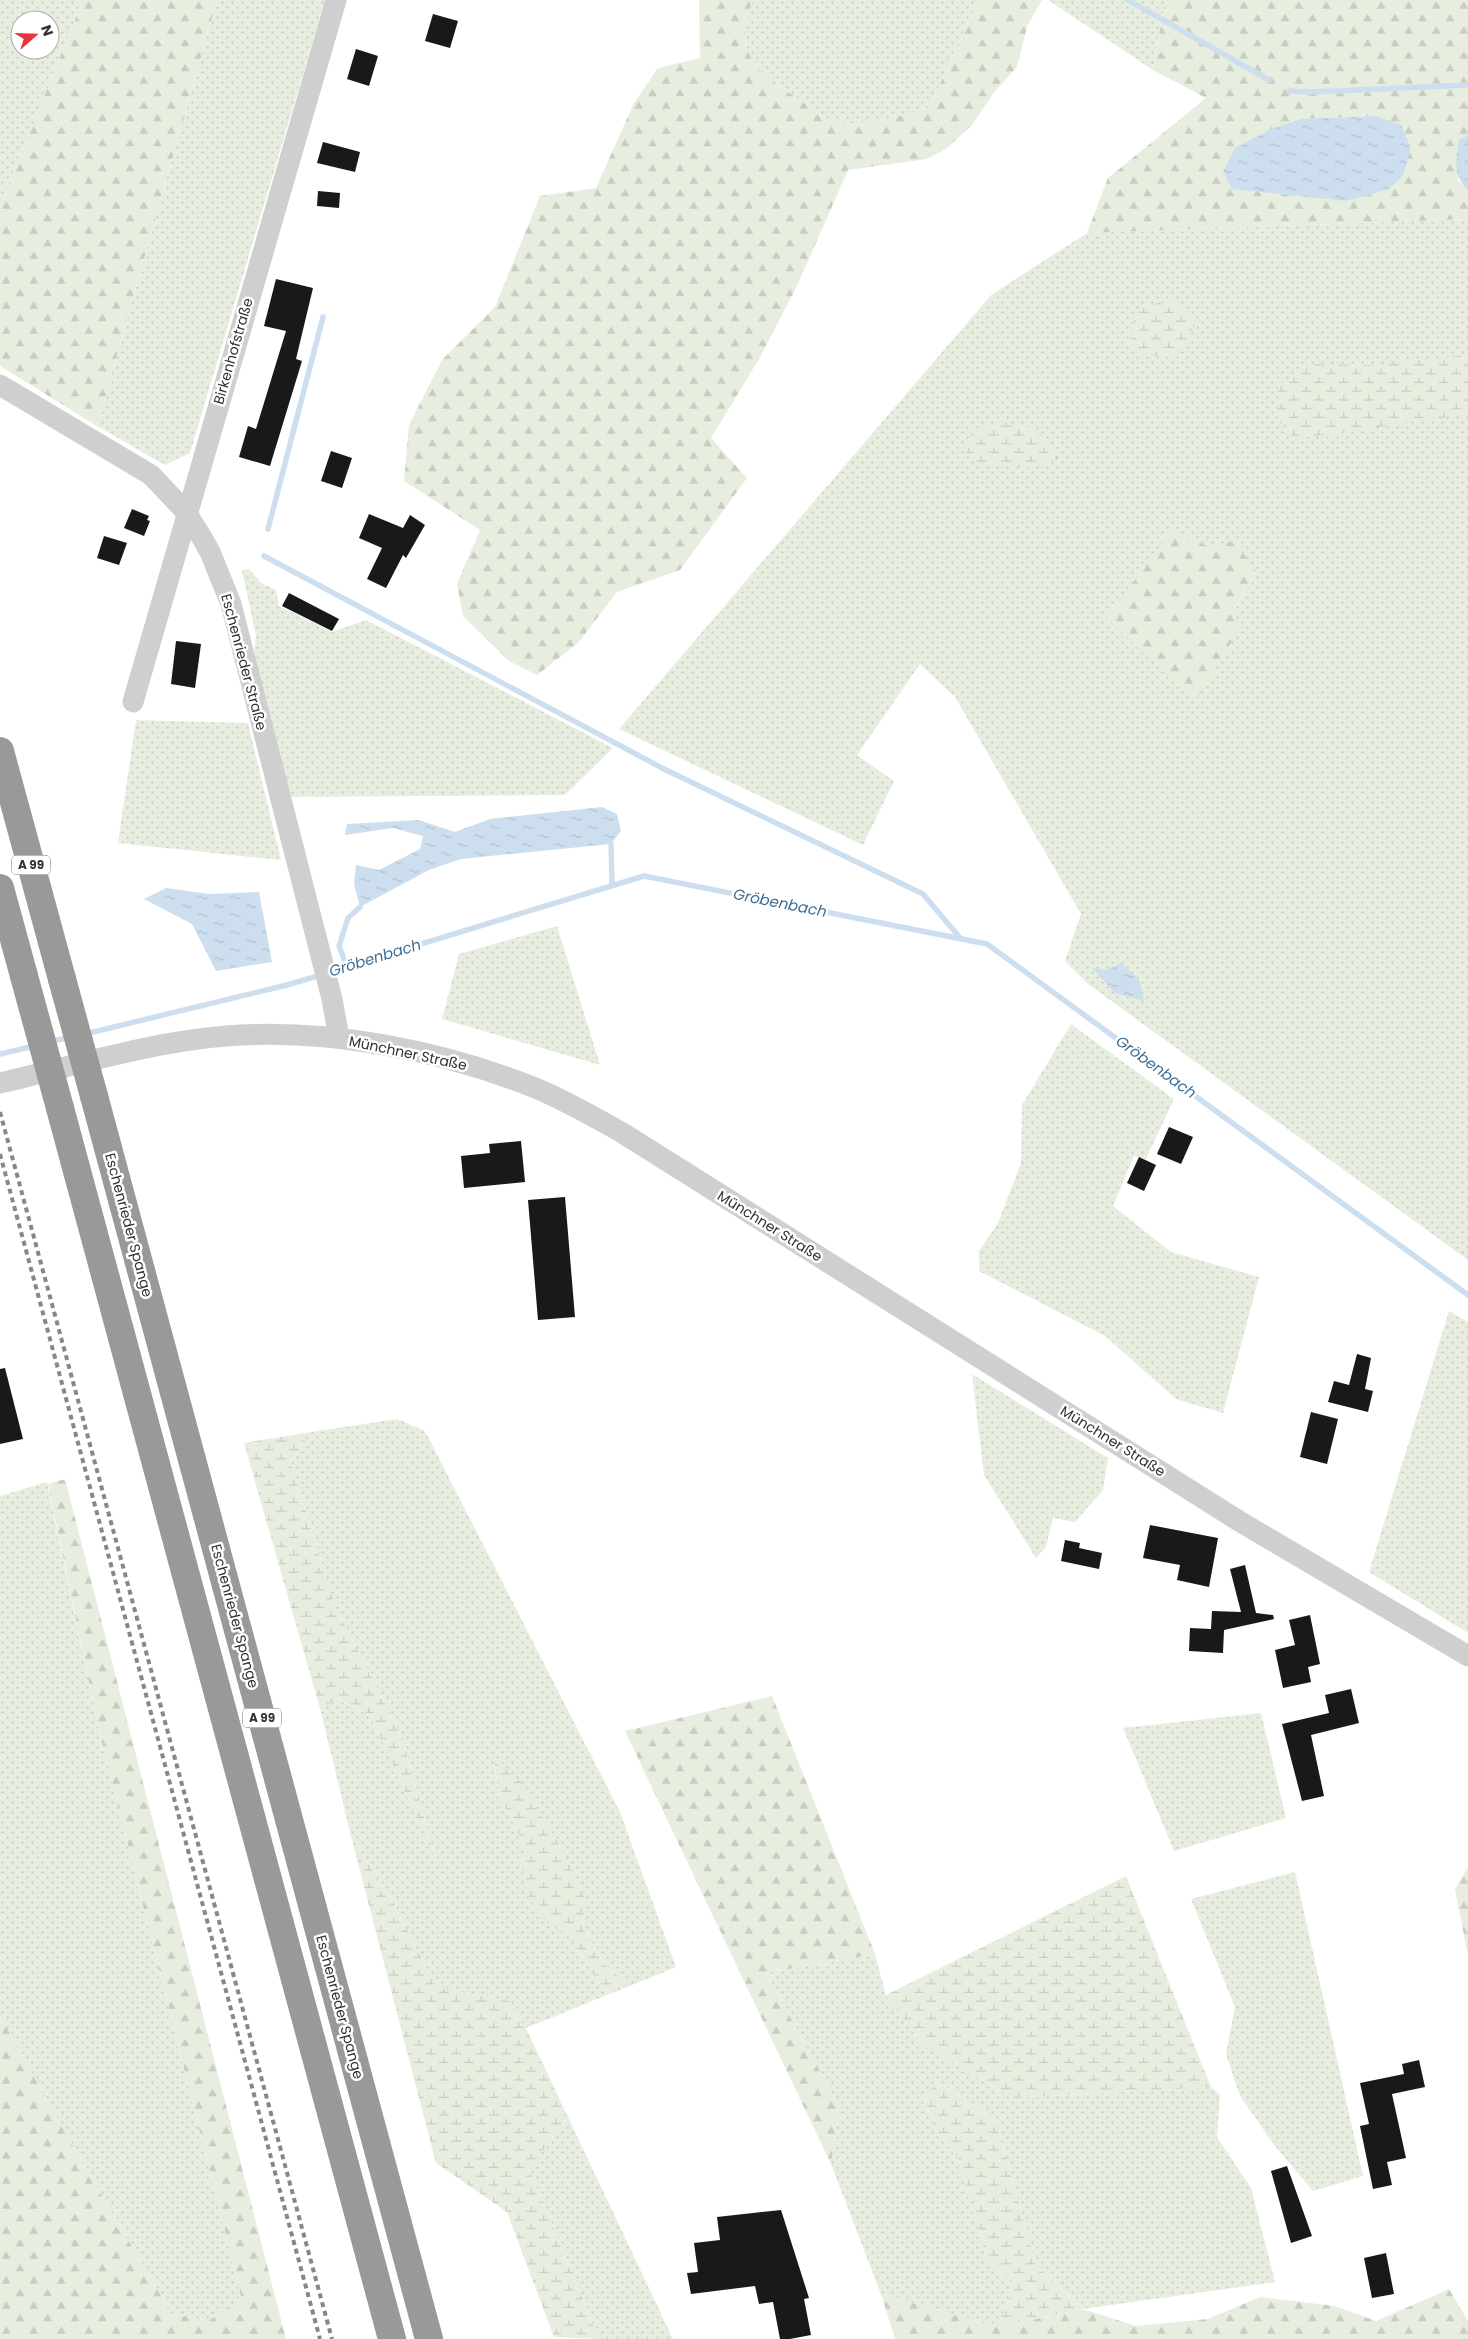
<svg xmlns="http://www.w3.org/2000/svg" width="1468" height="2339" font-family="Poppins,sans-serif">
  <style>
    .grass { fill: url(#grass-dots); fill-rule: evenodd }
    .forest { fill: url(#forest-firs); fill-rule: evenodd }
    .wetland { fill: url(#wetland-marsh) }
    .water { fill: url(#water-ripples) }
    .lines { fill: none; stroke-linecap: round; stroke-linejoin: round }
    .stream { stroke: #cddfee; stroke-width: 5.5 }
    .building { fill: #191919 }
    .minor { stroke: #cfcfcf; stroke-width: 21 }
    .highway { stroke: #999; stroke-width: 28 }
    .rail { stroke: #878787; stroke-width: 4; stroke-dasharray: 5 4; stroke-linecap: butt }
    .highway-bridge { stroke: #999; stroke-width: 28 }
    .labels { text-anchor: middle; stroke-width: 5; stroke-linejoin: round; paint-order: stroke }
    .shield { fill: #fff; stroke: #707070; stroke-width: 1 }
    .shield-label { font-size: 12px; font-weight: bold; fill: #323232 }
    .street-label { font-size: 14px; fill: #323232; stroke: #fff }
    .water-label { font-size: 15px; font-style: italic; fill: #3d6f96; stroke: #fff }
  </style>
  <defs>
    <pattern id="grass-dots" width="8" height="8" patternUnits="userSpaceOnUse" patternTransform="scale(1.25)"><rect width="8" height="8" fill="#e7eee0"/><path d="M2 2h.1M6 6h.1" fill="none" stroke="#c7cdc1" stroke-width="1.8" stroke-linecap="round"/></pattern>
    <pattern id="forest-firs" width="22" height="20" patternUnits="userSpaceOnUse" patternTransform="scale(1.25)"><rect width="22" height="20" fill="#e7eee0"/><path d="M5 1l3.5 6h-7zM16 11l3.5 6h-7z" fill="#c7cdc1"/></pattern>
    <pattern id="wetland-marsh" width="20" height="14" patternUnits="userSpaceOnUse" patternTransform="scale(1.25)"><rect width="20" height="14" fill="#e7eee0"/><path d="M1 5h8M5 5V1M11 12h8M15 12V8" fill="none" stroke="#c7cdc1"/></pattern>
    <pattern id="water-ripples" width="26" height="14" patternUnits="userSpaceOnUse" patternTransform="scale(1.25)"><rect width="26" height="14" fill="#cddfee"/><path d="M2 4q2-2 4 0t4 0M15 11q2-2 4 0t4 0" fill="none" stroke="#b0c0cd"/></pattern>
  </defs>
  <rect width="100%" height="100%" fill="#fff"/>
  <g class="grass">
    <path d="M0 0H83L0 206ZM20 20H50V50H20Z"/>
    <polygon points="217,0 325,0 190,453 165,465 97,426"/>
    <path d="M753 0H975L974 10 929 108C898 116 868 127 836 122 825 121 812 108 803 102 760 73 731 59 753 0Z"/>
    <polygon points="1048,0 1165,0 1153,70"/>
    <path d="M1468 219V1260L1088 984 1065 961 1081 914 955 697 920 664 857 755 894 781 863 845 619 729 991 295 1087 233ZM1172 530 1256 572 1234 611Z"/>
    <polygon points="249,569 261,583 276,590 279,606 332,632 366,620 613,748 565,795 287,797 253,660 256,636 242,570"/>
    <polygon points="136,720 248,723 281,860 118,843"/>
    <polygon points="557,926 600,1065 442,1019 459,954"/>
    <polygon points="1071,1024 1174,1099 1146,1159 1134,1156 1113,1206 1171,1252 1259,1277 1223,1413 1176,1399 1105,1336 979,1271 979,1251 998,1223 1021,1163 1022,1105"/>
    <polygon points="1449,1311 1468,1322 1468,1633 1369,1572"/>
    <polygon points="972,1374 1108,1458 1103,1490 1075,1522 1053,1518 1046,1547 1036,1558 984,1475"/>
    <polygon points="397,1419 425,1431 620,1812 676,1967 630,1986 605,1965 584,1929 584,1896 494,1762 499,1796 521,1838 521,1866 550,1926 570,1936 607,1995 526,2028 507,2001 436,1987 393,1902 351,1836 321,1712 335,1698 370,1715 435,1856 402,1736 335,1606 291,1463 311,1432"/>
    <polygon points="47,1482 98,1726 242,2300 208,2321 171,2313 77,2153 0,2016 0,1496"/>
    <polygon points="1261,1713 1286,1818 1174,1851 1123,1728"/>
    <polygon points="1295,1872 1363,2176 1313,2191 1275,2146 1240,2096 1226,2054 1235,2007 1191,1899"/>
    <polygon points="875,1954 886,1995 922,2044 1012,2098 1211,2087 1220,2095 1217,2137 1251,2188 1275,2282 1083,2309 1036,2266 996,2119 937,2081 924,2100 937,2133 958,2158 987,2259 1015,2286 997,2327 881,2294 831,2164 839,2106 766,1973"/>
    <polygon points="568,2117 673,2339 599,2339 529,2169"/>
  </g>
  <g class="forest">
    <polygon points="83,0 217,0 97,426 0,366 0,206"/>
    <path d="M699 0H753C731 59 760 73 803 102 812 108 825 121 836 122 868 127 898 116 929 108L974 10 975 0H1042L1027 27 1017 67 995 91 971 126 946 149 927 159 848 170 796 288 759 359 711 438 747 478 680 570 617 592 578 643 537 675 509 661 463 616 457 584 480 530 404 481 409 425 442 360 495 307 540 196 596 188 634 103 658 68 700 58Z"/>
    <path d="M1165 0H1468V135L1459 140 1458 181 1468 191V219L1087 233 1108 178 1206 98 1153 70ZM1376 116 1403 176 1301 119Z"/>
    <polygon points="1172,530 1207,546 1235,541 1256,572 1234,611 1239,630 1195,702 1107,618"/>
    <polygon points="65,1479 286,2339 0,2339 0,2016 77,2153 171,2313 208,2321 242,2300 98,1726 48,1484"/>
    <polygon points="772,1696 875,1954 766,1973 839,2106 831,2164 625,1731"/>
    <polygon points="1468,1867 1468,1956 1455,1889"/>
    <polygon points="1449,2289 1468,2321 1468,2339 895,2339 881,2294 997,2327 1083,2309 1136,2326 1208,2319 1260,2297 1335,2306 1376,2321"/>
  </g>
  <g class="wetland">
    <polygon points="1173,301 1195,324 1181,353 1146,357 1130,349 1135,311 1158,303"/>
    <polygon points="1468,355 1468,414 1295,439 1278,420 1278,385 1313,364 1374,365"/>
    <polygon points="1002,422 1030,427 1057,448 1057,460 1031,468 978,463 965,451 973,430"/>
    <polygon points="311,1432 291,1463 335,1606 402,1736 436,1860 370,1715 336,1698 321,1712 244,1443"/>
    <polygon points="494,1761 520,1781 559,1844 584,1896 584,1929 605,1965 630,1986 607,1995 570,1936 550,1926 530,1899 521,1866 521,1838 499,1796"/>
    <polygon points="351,1836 393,1902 436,1987 508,2001 526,2028 568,2117 529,2169 599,2339 554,2337 507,2212 436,2163"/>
    <polygon points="1126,1876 1211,2087 1012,2098 922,2044 886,1995"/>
    <polygon points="937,2081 996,2119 1036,2266 1083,2309 997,2327 1015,2286 987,2259 958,2158 937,2133 924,2099"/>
  </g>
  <g class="water">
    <polygon points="1376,116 1401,125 1411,148 1403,176 1389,189 1346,201 1232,189 1223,172 1235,148 1271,129 1301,119"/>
    <path d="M1468 135V191C1452 175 1456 160 1459 139Z"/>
    <polygon points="602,807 617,814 621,831 611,844 461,859 429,870 360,907 354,884 356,865 379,870 420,849 423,836 393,828 345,835 347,824 419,820 455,832 490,819"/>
    <polygon points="166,888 209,894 259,892 272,962 216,971 192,924 144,899"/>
    <polygon points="1121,963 1139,979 1144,1001 1115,993 1092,968 1106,970"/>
  </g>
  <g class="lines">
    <g class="stream">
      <polyline points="1128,0 1269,80"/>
      <polyline points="1289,91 1311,92 1468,85"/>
      <polyline points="268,529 323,317"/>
      <polyline points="264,556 664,769 923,894 961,939"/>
      <polyline points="611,844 612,883"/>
      <polyline points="347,967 339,946 348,918 360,907"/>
      <polyline points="329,972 644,876 987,944 1468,1295"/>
      <polyline points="85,1034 287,985 321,975"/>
      <polyline points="48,1042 71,1037"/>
      <polyline points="0,1054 34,1046"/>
    </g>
  </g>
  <g class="building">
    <polygon points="433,14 458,21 450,48 425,41"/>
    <polygon points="356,49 378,56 369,86 347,79"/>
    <polygon points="323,142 360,152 355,172 317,163"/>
    <polygon points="318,191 340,193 339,208 317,206"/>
    <polygon points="276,279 313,288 296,359 302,361 270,466 239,457 248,426 256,429 286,331 264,326"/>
    <polygon points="331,451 352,458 342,488 321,481"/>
    <polygon points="132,509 149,516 147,520 150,521 144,536 124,528"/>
    <polygon points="369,514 403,528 410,515 425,525 406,558 403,555 386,588 367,579 382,548 359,538"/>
    <polygon points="104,536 127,543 119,565 97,558"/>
    <polygon points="289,593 339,619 332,631 282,606"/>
    <polygon points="176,641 201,644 195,688 171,684"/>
    <polygon points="1169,1127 1193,1137 1181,1164 1157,1154"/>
    <polygon points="521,1141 525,1182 464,1188 461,1156 490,1153 489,1144"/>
    <polygon points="1139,1157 1156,1165 1144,1191 1127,1183"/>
    <polygon points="565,1197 575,1317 538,1320 528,1200"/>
    <polygon points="1357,1354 1371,1358 1365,1389 1373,1391 1368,1412 1328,1402 1334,1381 1349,1385"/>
    <polygon points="5,1368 23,1439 0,1444 0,1369"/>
    <polygon points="1311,1412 1338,1419 1327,1464 1300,1457"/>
    <polygon points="1150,1525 1218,1538 1209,1587 1177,1580 1180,1565 1143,1558"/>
    <polygon points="1065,1540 1080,1543 1079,1548 1102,1553 1099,1569 1061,1561"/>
    <polygon points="1245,1565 1256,1613 1273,1615 1274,1619 1224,1630 1223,1653 1189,1651 1190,1628 1211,1629 1212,1611 1241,1612 1230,1569"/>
    <polygon points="1310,1615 1320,1664 1308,1667 1311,1682 1283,1688 1275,1650 1295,1645 1289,1620"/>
    <polygon points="1351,1689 1359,1723 1311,1735 1324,1796 1302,1801 1282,1724 1329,1713 1325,1695"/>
    <polygon points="1419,2060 1425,2087 1392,2094 1406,2158 1387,2162 1392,2185 1373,2189 1360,2126 1369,2124 1360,2083 1404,2074 1402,2064"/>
    <polygon points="1287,2166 1312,2236 1291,2243 1271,2171"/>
    <polygon points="781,2210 809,2298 804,2299 811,2335 790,2339 780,2339 773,2302 759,2304 755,2286 691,2294 687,2273 698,2272 694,2243 720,2240 717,2217"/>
    <polygon points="1386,2253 1394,2294 1372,2298 1364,2258"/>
  </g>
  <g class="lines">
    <g class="minor">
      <polyline points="0,385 151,475 186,512 201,536 210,552 231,604 332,999 339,1038"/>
      <polyline points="133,702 336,0"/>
      <path d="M0 1083C74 1066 150 1042 226 1036 326 1028 440 1050 533 1087 563 1099 592 1116 621 1132L1239 1521 1468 1656"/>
    </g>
    <g class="highway">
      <polyline points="0,751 62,979"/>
      <polyline points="0,888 24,976"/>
      <polyline points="94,1096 429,2339"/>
      <polyline points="60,1108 392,2339"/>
    </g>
    <g class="rail">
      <polyline points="0,1112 332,2339"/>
      <polyline points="0,1154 320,2339"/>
    </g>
    <g class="highway-bridge">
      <polyline points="24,976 60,1108"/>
      <polyline points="62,979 94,1096"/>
    </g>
  </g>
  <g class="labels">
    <g class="shield">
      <rect x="12" y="855.5" width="38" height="19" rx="4"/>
      <rect x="243" y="1708.5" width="38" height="19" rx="4"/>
    </g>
    <g class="shield-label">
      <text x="31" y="869">A 99</text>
      <text x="262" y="1722">A 99</text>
    </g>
    <g class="street-label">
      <text transform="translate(233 351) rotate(-74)" y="5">Birkenhofstraße</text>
      <text transform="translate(244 662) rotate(75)" y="5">Eschenrieder Straße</text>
      <text transform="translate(408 1053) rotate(12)" y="5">Münchner Straße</text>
      <text transform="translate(129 1225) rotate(75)" y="5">Eschenrieder Spange</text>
      <text transform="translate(770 1226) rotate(32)" y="5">Münchner Straße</text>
      <text transform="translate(1113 1441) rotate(32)" y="5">Münchner Straße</text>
      <text transform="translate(235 1616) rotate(75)" y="5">Eschenrieder Spange</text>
      <text transform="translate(340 2007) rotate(75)" y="5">Eschenrieder Spange</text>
    </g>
    <g class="water-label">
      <text transform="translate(780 903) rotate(11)" y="5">Gröbenbach</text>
      <text transform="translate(375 958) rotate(-17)" y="5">Gröbenbach</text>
      <text transform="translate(1156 1067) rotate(36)" y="5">Gröbenbach</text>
    </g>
  </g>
  <g transform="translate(35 35) rotate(70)"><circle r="24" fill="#ffffff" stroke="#adadad"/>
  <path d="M0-4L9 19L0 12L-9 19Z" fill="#e83538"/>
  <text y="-8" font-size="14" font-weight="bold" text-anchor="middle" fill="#323232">N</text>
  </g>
</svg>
